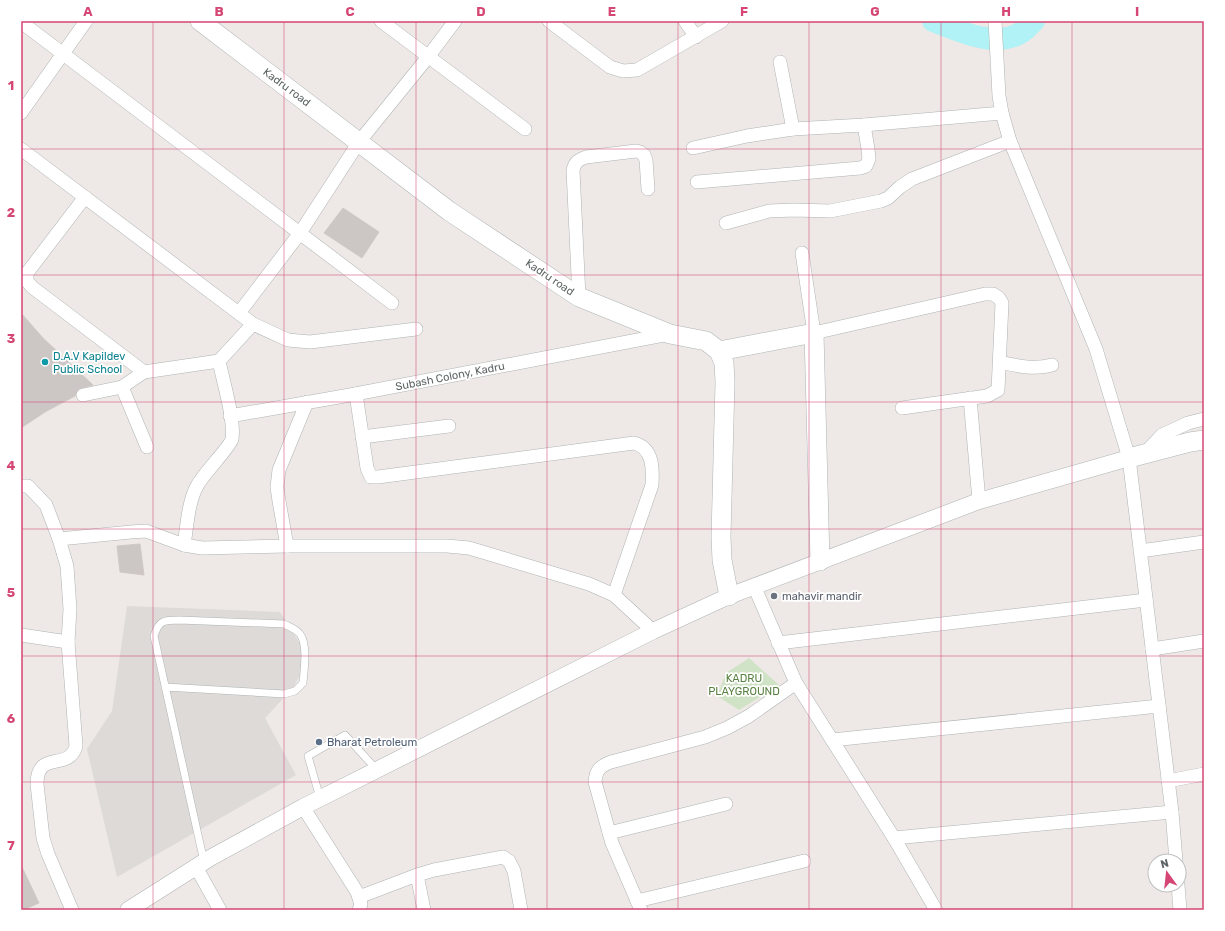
<svg xmlns="http://www.w3.org/2000/svg" width="1225" height="931" font-family="Rubik,sans-serif">
  <style>
    .industrial { fill: #dddad8 }
    .green { fill: #d1e3c6 }
    .lines { fill: none; stroke-linecap: round; stroke-linejoin: round }
    .river { stroke: #b0f2f5; stroke-width: 22 }
    .building { fill: #ccc6c5; stroke: #d2c9c5 }
    .service-casing { stroke: #afb3b4; stroke-width: 8 }
    .minor-casing { stroke: #afb3b4; stroke-width: 14 }
    .tertiary-casing { stroke: #afb3b4; stroke-width: 17 }
    .secondary-casing { stroke: #aeb4b5; stroke-width: 20 }
    .service { stroke: #fff; stroke-width: 7 }
    .minor { stroke: #fff; stroke-width: 13 }
    .tertiary { stroke: #fff; stroke-width: 16 }
    .secondary { stroke: #fff; stroke-width: 19 }
    .grid { fill: none; stroke: #d54674; stroke-width: 1; stroke-opacity: 0.55 }
    .culture-dot { fill: #0f9aa8; stroke: #fff; stroke-width: 1.5 }
    .worship-dot { fill: #6b7280; stroke: #fff; stroke-width: 1.5 }
    .service-dot { fill: #5c6f8a; stroke: #fff; stroke-width: 1.5 }
    .labels { text-anchor: middle; stroke-width: 3.5; stroke-linejoin: round; paint-order: stroke }
    .street-label { font-size: 11px; fill: #5e6465; stroke: #fff }
    .culture-label { font-size: 11px; fill: #0d838f; stroke: #fff; text-anchor: start }
    .worship-label { font-size: 11px; fill: #5b616d; stroke: #fff; text-anchor: start }
    .park-label { font-size: 11px; fill: #578140; stroke: #fff }
    .service-label { font-size: 11px; fill: #4e5e75; stroke: #fff; text-anchor: start }
    .neatline { fill: none; stroke: #d54674; stroke-width: 1.5 }
    .grid-label { font-size: 13px; text-anchor: middle; font-weight: bold; fill: #d54674 }
  </style>
  <rect width="100%" height="100%" fill="#eee9e6"/>
  <polygon class="industrial" points="127,606 280,612 309,658 293,688 265,718 296,775 117,877 87,749 112,711"/>
  <polygon class="green" points="749,658 779,685 739,710 717,696 726,673"/>
  <g class="lines">
    <path class="river" d="M933 21C959 31 996 49 1022 32 1027 29 1030 24 1034 21"/>
  </g>
  <g class="building">
    <polygon points="343,208 379,232 362,258 324,233"/>
    <polygon points="21,313 43,338 93,385 78,389 75,396 45,412 21,428"/>
    <polygon points="140,544 144,575 120,572 117,546"/>
    <polygon points="21,865 39,903 23,910 21,910"/>
  </g>
  <g class="lines">
    <defs>
      <g id="service">
        <path d="M165 687 284 694 295 691 303 683C304 670 308 645 300 634 296 629 290 627 284 624L179 620C164 620 159 620 154 636L204 862"/>
        <polyline points="320,798 308,756 345,735 377,770"/>
      </g>
      <g id="minor">
        <polyline points="381,21 525,129"/>
        <polyline points="549,21 610,67 623,71 637,70 722,21"/>
        <polyline points="685,21 696,37"/>
        <polyline points="995,21 999,96 1002,113 1010,141 1096,349 1129,458 1172,812 1176,861"/>
        <polyline points="21,22 392,303"/>
        <polyline points="780,62 793,129"/>
        <polyline points="21,113 86,21"/>
        <polyline points="693,148 747,136 793,129 864,125 1002,113"/>
        <polyline points="21,149 253,324 219,361 144,372 122,387 83,395"/>
        <polyline points="697,182 860,168 866,166 869,159 868,149 864,125"/>
        <polyline points="85,197 27,273 27,281 32,287 144,372"/>
        <polyline points="726,223 769,211 794,210 830,211 881,201 888,198 900,187 912,179 1010,141"/>
        <polyline points="802,253 814,333 985,294 993,294 999,298 1002,303 998,390 987,396 902,408"/>
        <path d="M579 297 573 170C575 162 578 160 586 157L636 151 640 152 644 155 646 160 648 189"/>
        <polyline points="239,313 300,233 359,142 428,57 455,21"/>
        <polyline points="253,324 288,340 310,342 416,329"/>
        <path d="M1000 362C1018 366 1034 370 1052 365"/>
        <polyline points="122,387 147,447"/>
        <path d="M356 394 367 468 371 477H378L634 443C653 448 653 468 652 485L614 595"/>
        <polyline points="970,398 979,501"/>
        <polyline points="230,416 350,395 669,334"/>
        <polyline points="362,437 449,426"/>
        <polyline points="1145,453 1162,435 1188,423 1204,419"/>
        <path d="M21 486H28L46 505 59 539 67 566 70 609 68 642 76 746C69 772 37 749 37 784L43 838 48 854 72 910"/>
        <polyline points="59,539 131,532 146,531 184,545 202,548 287,546 447,546 469,548 589,584 614,595 653,631"/>
        <path d="M184 545C187 527 188 502 197 486 203 474 230 447 232 439 235 420 223 381 219 361"/>
        <polyline points="287,546 279,501 277,487 279,470 307,402"/>
        <polyline points="1140,551 1204,542"/>
        <polyline points="754,586 796,683 894,838 936,910"/>
        <polyline points="21,635 68,642"/>
        <polyline points="778,643 1146,600"/>
        <polyline points="1152,649 1204,641"/>
        <polyline points="832,740 1159,706"/>
        <polyline points="1168,781 1204,774"/>
        <polyline points="303,807 357,892 361,904 359,910"/>
        <polyline points="609,833 726,804"/>
        <polyline points="894,838 1172,812"/>
        <polyline points="196,867 220,910"/>
        <polyline points="417,875 424,910"/>
        <polyline points="1178,885 1180,910"/>
        <polyline points="359,897 417,875 434,870 503,857 509,861 514,871 521,910"/>
        <polyline points="637,901 804,861"/>
        <path d="M641 910 612 843 595 782C596 770 600 766 611 762L705 737 727 728 749 716 796 683"/>
      </g>
      <polyline id="tertiary" points="128,910 210,858 303,807 653,631 729,596 979,501 1129,458"/>
      <g id="secondary">
        <polyline points="200,21 449,211 579,297 670,334 706,341 719,351 724,363 725,382 721,537 722,560 729,596"/>
        <polyline points="719,351 814,333 820,561"/>
        <polyline points="1129,458 1190,442 1204,440"/>
      </g>
    </defs>
    <use href="#service" class="service-casing"/>
    <use href="#minor" class="minor-casing"/>
    <use href="#tertiary" class="tertiary-casing"/>
    <use href="#secondary" class="secondary-casing"/>
    <use href="#service" class="service"/>
    <use href="#minor" class="minor"/>
    <use href="#tertiary" class="tertiary"/>
    <use href="#secondary" class="secondary"/>
  </g>
  <path class="grid" d="M153 21V910M284 21V910M416 21V910M547 21V910M678 21V910M809 21V910M941 21V910M1072 21V910M21 149H1204M21 275H1204M21 402H1204M21 529H1204M21 656H1204M21 782H1204"/>
  <circle class="culture-dot" cx="45" cy="362" r="4"/>
  <circle class="worship-dot" cx="774" cy="596" r="4"/>
  <circle class="service-dot" cx="319" cy="742" r="4"/>
  <g class="labels">
    <g class="street-label">
      <text transform="translate(287 87) rotate(37)" y="4">Kadru road</text>
      <text transform="translate(550 277) rotate(34)" y="4">Kadru road</text>
      <text transform="translate(450 376) rotate(-11)" y="4">Subash Colony, Kadru</text>
    </g>
    <g class="culture-label">
      <text x="53" y="360">D.A.V Kapildev<tspan x="53" dy="13">Public School</tspan></text>
    </g>
    <g class="worship-label">
      <text x="782" y="600">mahavir mandir</text>
    </g>
    <g class="park-label">
      <text x="744" y="682">KADRU<tspan x="744" dy="13">PLAYGROUND</tspan></text>
    </g>
    <g class="service-label">
      <text x="327" y="746">Bharat Petroleum</text>
    </g>
  </g>
  <rect width="1225" height="931" fill="none" stroke="#ffffff" stroke-width="44"/>
  <g transform="translate(1167 873) rotate(345)"><circle r="19" fill="#ffffff" stroke="#bfc1c1"/>
  <path d="M0-3L7 15L0 10L-7 15Z" fill="#d54674"/>
  <text y="-6" font-size="11" font-weight="bold" text-anchor="middle" fill="#5e6465">N</text>
  </g>
  <rect x="22" y="22" width="1181" height="887" class="neatline"/>
  <g class="grid-label">
    <text x="88" y="16">A</text>
    <text x="219" y="16">B</text>
    <text x="350" y="16">C</text>
    <text x="481" y="16">D</text>
    <text x="612" y="16">E</text>
    <text x="744" y="16">F</text>
    <text x="875" y="16">G</text>
    <text x="1006" y="16">H</text>
    <text x="1137" y="16">I</text>
    <text x="11" y="90">1</text>
    <text x="11" y="217">2</text>
    <text x="11" y="343">3</text>
    <text x="11" y="470">4</text>
    <text x="11" y="597">5</text>
    <text x="11" y="723">6</text>
    <text x="11" y="850">7</text>
  </g>
</svg>
